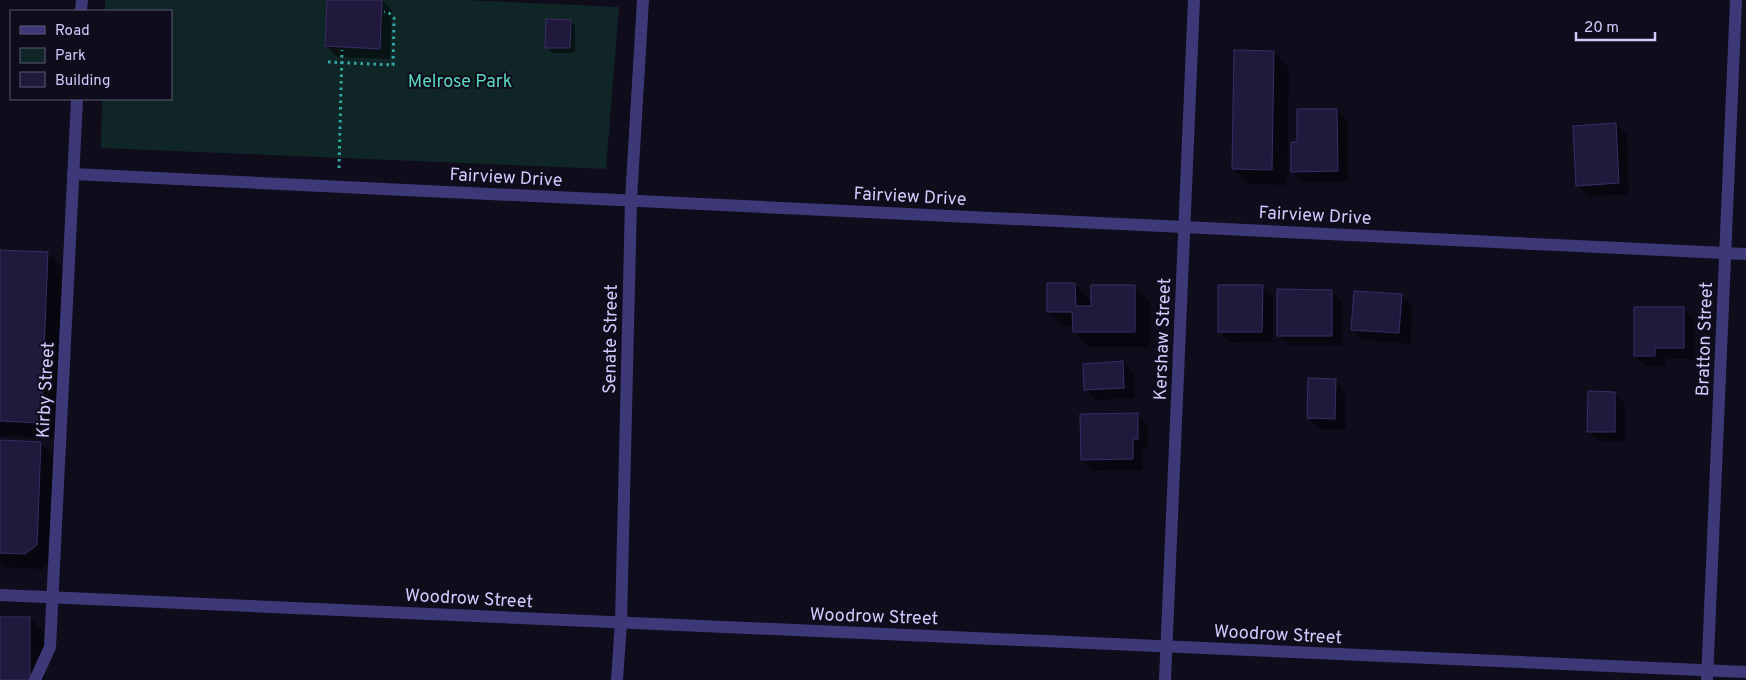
<svg xmlns="http://www.w3.org/2000/svg" width="1746" height="680" font-family="Overpass,sans-serif">
  <style>
    .green { fill: #102626 }
    .shadow { fill: #0007 }
    .building { fill: #21193c; stroke: #3a2c67 }
    .lines { fill: none; stroke-linecap: round; stroke-linejoin: round }
    .path { stroke: #32a8a5; stroke-width: 3; stroke-dasharray: 2.5 4; stroke-linecap: butt }
    .minor { stroke: #3d3979; stroke-width: 12 }
    .labels { text-anchor: middle; stroke-width: 4; stroke-linejoin: round; paint-order: stroke }
    .park-label { font-size: 18px; fill: #5ad8bd; stroke: #0f0c1c }
    .street-label { font-size: 18px; fill: #d1cafd; stroke: #0f0c1c }
  </style>
  <rect width="100%" height="100%" fill="#0f0c1c"/>
  <polygon class="green" points="105,0 463,0 619,7 606,169 101,148 102,99 171,99 171,11 105,11"/>
  <g class="shadow">
    <polygon points="329,0 382,0 392,10 390,59 337,57 326,46"/>
    <polygon points="570,21 575,26 575,53 552,53 546,47"/>
    <polygon points="1274,52 1289,68 1287,185 1249,184 1233,169"/>
    <polygon points="1337,110 1348,121 1348,182 1303,182 1292,171 1298,143"/>
    <polygon points="1616,125 1627,135 1629,194 1588,196 1577,185"/>
    <polygon points="0,252 48,253 64,269 56,438 0,436"/>
    <polygon points="1075,284 1092,302 1134,286 1150,302 1150,347 1089,347 1074,331 1074,327 1064,327 1048,311"/>
    <polygon points="1262,286 1273,297 1273,342 1230,343 1220,332"/>
    <polygon points="1331,291 1342,302 1342,346 1289,346 1278,335"/>
    <polygon points="1355,292 1402,296 1413,306 1410,344 1363,340 1353,329"/>
    <polygon points="1683,309 1694,319 1694,359 1666,359 1665,366 1646,366 1635,356"/>
    <polygon points="1123,363 1134,373 1135,398 1096,400 1086,389"/>
    <polygon points="1335,380 1346,391 1346,429 1319,429 1309,418"/>
    <polygon points="1615,393 1625,404 1625,442 1599,442 1589,431"/>
    <polygon points="1137,414 1148,425 1148,449 1143,449 1143,470 1093,471 1082,460"/>
    <polygon points="0,441 40,443 56,459 52,560 41,569 5,567 0,563"/>
    <polygon points="0,618 30,618 46,634 45,680 0,680"/>
  </g>
  <g class="building">
    <polygon points="327,0 382,0 380,49 325,46"/>
    <polygon points="546,19 571,20 570,48 545,48"/>
    <polygon points="1234,50 1274,51 1272,170 1232,169"/>
    <polygon points="1297,109 1337,109 1338,171 1291,172 1291,142 1297,142"/>
    <polygon points="1616,123 1619,183 1576,186 1573,126"/>
    <polygon points="0,250 48,252 41,423 0,421"/>
    <polygon points="1047,283 1075,283 1076,306 1091,306 1091,285 1135,285 1135,332 1073,332 1072,312 1047,312"/>
    <polygon points="1218,285 1263,285 1262,332 1218,332"/>
    <polygon points="1277,289 1332,290 1332,336 1277,336"/>
    <polygon points="1354,291 1402,294 1399,333 1351,330"/>
    <polygon points="1634,307 1684,307 1684,348 1655,348 1655,356 1634,356"/>
    <polygon points="1123,361 1124,388 1084,390 1083,364"/>
    <polygon points="1308,378 1336,379 1335,419 1307,418"/>
    <polygon points="1588,391 1615,392 1615,432 1587,432"/>
    <polygon points="1138,413 1138,439 1133,439 1133,459 1081,460 1080,414"/>
    <polygon points="0,440 41,442 37,545 25,554 0,553"/>
    <rect x="0" y="617" width="30" height="63"/>
  </g>
  <g class="lines">
    <g class="path">
      <polyline points="328,62 393,65 394,18 389,13 384,12"/>
      <polyline points="339,168 342,50"/>
    </g>
    <g class="minor">
      <polyline points="81,11 82,0"/>
      <polyline points="73,174 1746,254"/>
      <polyline points="0,595 1746,672"/>
      <polyline points="35,680 50,647 77,99"/>
      <polyline points="617,680 621,622 631,200 643,0"/>
      <polyline points="1165,680 1194,0"/>
      <polyline points="1707,680 1736,0"/>
    </g>
  </g>
  <g class="labels">
    <g class="park-label">
      <text x="460" y="87">Melrose Park</text>
    </g>
    <g class="street-label">
      <text transform="translate(506 177) rotate(3)" y="6">Fairview Drive</text>
      <text transform="translate(910 196) rotate(3)" y="6">Fairview Drive</text>
      <text transform="translate(1315 215) rotate(3)" y="6">Fairview Drive</text>
      <text transform="translate(610 339) rotate(-89)" y="6">Senate Street</text>
      <text transform="translate(1162 339) rotate(-88)" y="6">Kershaw Street</text>
      <text transform="translate(1704 339) rotate(-88)" y="6">Bratton Street</text>
      <text transform="translate(45 390) rotate(-87)" y="6">Kirby Street</text>
      <text transform="translate(469 598) rotate(3)" y="6">Woodrow Street</text>
      <text transform="translate(874 616) rotate(2)" y="6">Woodrow Street</text>
      <text transform="translate(1278 634) rotate(3)" y="6">Woodrow Street</text>
    </g>
  </g>
  <rect x="10" y="10" width="162" height="90" fill="#0f0c1c" stroke="#5d5876"/>
  <rect x="20" y="26" width="25" height="8" fill="#3d3979" stroke="#5d5876"/>
  <text x="55" y="35" font-size="15" fill="#d1cafd">Road</text>
  <rect x="20" y="48" width="25" height="15" fill="#102626" stroke="#5d5876"/>
  <text x="55" y="60" font-size="15" fill="#d1cafd">Park</text>
  <rect x="20" y="72" width="25" height="15" fill="#21193c" stroke="#5d5876"/>
  <text x="55" y="85" font-size="15" fill="#d1cafd">Building</text>
  <path d="M1576 32v8h79v-8" fill="none" stroke="#d1cafd" stroke-width="2.5"/>
  <text x="1584" y="32" font-size="15" fill="#d1cafd" stroke="#0f0c1c" stroke-width="4" paint-order="stroke">20 m</text>
</svg>
